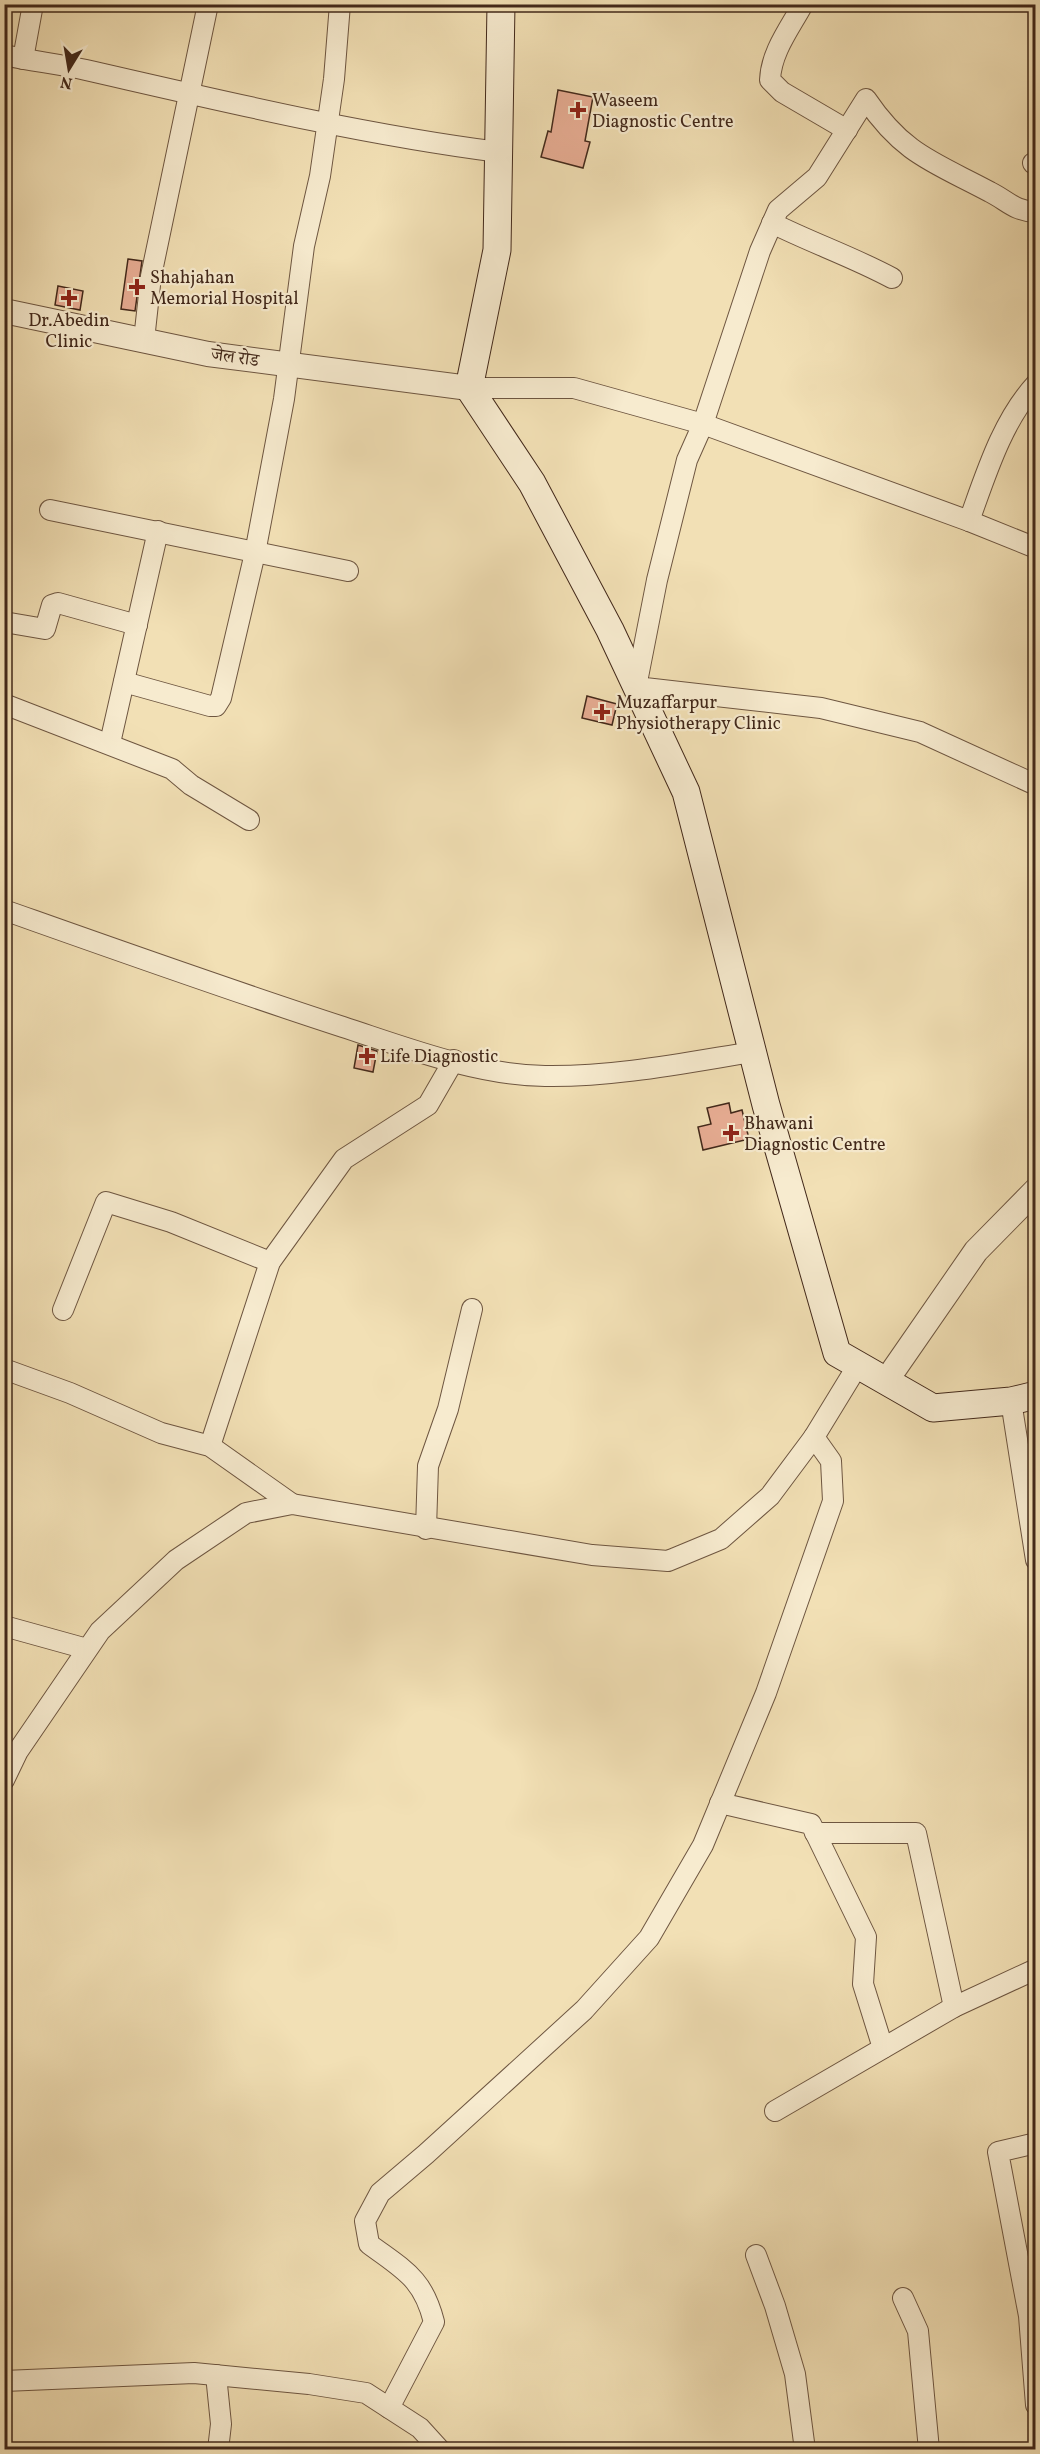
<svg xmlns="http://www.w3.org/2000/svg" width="1040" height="2454" font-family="Vollkorn,'Noto Serif Devanagari',serif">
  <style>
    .building { fill: #e9ae95; stroke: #42281a; stroke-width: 1.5 }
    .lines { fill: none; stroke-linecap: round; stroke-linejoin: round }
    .minor-casing { stroke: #6e5641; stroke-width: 22 }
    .tertiary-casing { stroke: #6e5641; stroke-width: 26 }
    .secondary-casing { stroke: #42281a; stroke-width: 29 }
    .minor { stroke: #f7ebcf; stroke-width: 20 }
    .tertiary { stroke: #f7ebcf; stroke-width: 24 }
    .secondary { stroke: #f7ebcf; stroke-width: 27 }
    .poi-dot { fill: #8f2418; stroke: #f7ebcf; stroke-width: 2 }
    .labels { text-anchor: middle; stroke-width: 4.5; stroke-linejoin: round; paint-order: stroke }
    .poi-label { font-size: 18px; fill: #42281a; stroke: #f7ebcf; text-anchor: start }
    .street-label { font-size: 18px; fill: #42281a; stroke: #f7ebcf }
  </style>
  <rect width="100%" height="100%" fill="#f2e0b5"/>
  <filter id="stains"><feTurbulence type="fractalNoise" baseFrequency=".00333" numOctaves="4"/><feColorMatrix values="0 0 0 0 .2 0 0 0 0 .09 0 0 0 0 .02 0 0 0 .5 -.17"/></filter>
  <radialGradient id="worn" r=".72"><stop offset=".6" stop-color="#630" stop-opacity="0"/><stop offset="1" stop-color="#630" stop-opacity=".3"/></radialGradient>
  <g class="building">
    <polygon points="558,90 593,97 585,141 590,142 583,168 541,157 548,131 551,132"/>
    <polygon points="128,259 142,261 135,311 121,309"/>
    <polygon points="58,286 83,291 80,310 55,305"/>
    <polygon points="587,696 617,704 612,725 582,718"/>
    <polygon points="358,1045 377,1051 373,1072 354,1068"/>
    <polygon points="729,1103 731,1113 742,1110 749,1139 703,1150 698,1127 711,1124 707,1108"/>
  </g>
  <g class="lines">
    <defs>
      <g id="minor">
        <path d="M803 4C790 28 771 52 770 80L782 92 847 130"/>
        <path d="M4 55C31 61 59 64 86 70 222 101 359 134 499 152"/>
        <polyline points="23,59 33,4"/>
        <polyline points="1033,163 1036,164"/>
        <path d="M1036 212C1014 211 1008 201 990 192 934 162 904 155 866 99L817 177 778 210 760 251 703 424 687 460 657 580 636 687 821 708 920 732 1036 785"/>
        <path d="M772 223C812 243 853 257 892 278"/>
        <polyline points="144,340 151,276 208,4"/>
        <polyline points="469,388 574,388 703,424 969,521 1036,548"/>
        <polyline points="50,510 348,571"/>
        <path d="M969 521C986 474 1002 421 1036 384"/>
        <polyline points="4,622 45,629 52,605 58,603 137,625"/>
        <polyline points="124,682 210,706 216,706 221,698 255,553 284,399 304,246 320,176 334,79 340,4"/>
        <polyline points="4,704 172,769 191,785 249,820"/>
        <polyline points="110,743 158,531"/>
        <path d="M4 910C117 950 229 990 343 1027 407 1048 477 1075 545 1076 615 1077 684 1063 752 1052"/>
        <polyline points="63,1310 106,1202 171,1222 270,1262"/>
        <polyline points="4,1369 70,1393 161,1433 210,1446 292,1504"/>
        <polyline points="1011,1401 1036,1560"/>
        <polyline points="210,1446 270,1262 344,1159 428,1105 454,1060"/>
        <polyline points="426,1529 428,1466 448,1409 472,1309"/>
        <polyline points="4,1626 87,1649"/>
        <polyline points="4,1780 18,1751 100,1631 176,1560 246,1513 292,1504 592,1555 668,1561 721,1539 770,1496 814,1437 858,1365"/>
        <polyline points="720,1803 811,1824 866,1937 863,1984 883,2048"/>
        <polyline points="815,1833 916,1833 954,2007"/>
        <polyline points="775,2111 954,2007 1036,1969"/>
        <polyline points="1036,2143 998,2152 1029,2316 1036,2405"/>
        <polyline points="756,2255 775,2306 795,2374 805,2450"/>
        <polyline points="903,2298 918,2331 929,2450"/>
        <polyline points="216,2375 221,2424 218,2450"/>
        <polyline points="4,2381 194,2373 309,2384 366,2393 420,2428 440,2450"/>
        <path d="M389 2408 434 2322C423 2278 404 2270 369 2244L365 2221 380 2193 426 2154 584 2010 649 1938 703 1845 766 1693 833 1501 831 1461 814 1437"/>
      </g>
      <g id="tertiary">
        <polyline points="4,311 208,354 469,388"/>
        <polyline points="886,1381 976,1251 1036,1190"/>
      </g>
      <polyline id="secondary" points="501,4 497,250 469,388 532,483 610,630 686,792 766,1105 837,1353 933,1408 1011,1401 1036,1395"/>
    </defs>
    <use href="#minor" class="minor-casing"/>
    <use href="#tertiary" class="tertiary-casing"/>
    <use href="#secondary" class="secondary-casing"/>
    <use href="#minor" class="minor"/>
    <use href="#tertiary" class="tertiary"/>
    <use href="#secondary" class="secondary"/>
  </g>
  <g class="poi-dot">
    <path d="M575 101h6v6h6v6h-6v6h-6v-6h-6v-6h6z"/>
    <path d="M134 278h6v6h6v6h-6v6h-6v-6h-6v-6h6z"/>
    <path d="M66 289h6v6h6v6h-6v6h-6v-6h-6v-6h6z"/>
    <path d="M599 703h6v6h6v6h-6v6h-6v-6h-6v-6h6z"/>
    <path d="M364 1047h6v6h6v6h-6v6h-6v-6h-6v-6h6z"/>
    <path d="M728 1124h6v6h6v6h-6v6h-6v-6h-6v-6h6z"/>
  </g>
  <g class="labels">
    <g class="poi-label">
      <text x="592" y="106">Waseem<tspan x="592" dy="21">Diagnostic Centre</tspan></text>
      <text x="150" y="283">Shahjahan<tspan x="150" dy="21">Memorial Hospital</tspan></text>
      <text x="69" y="326" text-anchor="middle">Dr.Abedin<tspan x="69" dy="21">Clinic</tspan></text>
      <text x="616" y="708">Muzaffarpur<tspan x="616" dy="21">Physiotherapy Clinic</tspan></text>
      <text x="380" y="1062">Life Diagnostic</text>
      <text x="744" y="1129">Bhawani<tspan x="744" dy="21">Diagnostic Centre</tspan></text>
    </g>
    <g class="street-label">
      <text transform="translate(235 357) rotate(8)" y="6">जेल रोड</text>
    </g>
  </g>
  <rect width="1040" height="2454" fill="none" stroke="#f2e0b5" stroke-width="24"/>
  <rect x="6" y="6" width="1028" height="2442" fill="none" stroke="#42281a" stroke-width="3"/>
  <rect x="12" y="12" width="1016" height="2430" fill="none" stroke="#42281a" stroke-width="1.5"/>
  <g transform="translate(69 69) rotate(191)" stroke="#f7ebcf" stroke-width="4.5" paint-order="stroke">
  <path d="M0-4.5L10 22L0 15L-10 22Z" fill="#42281a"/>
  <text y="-9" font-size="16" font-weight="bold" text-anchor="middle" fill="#42281a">N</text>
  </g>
  <rect width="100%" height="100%" filter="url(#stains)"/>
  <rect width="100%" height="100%" fill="url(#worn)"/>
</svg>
